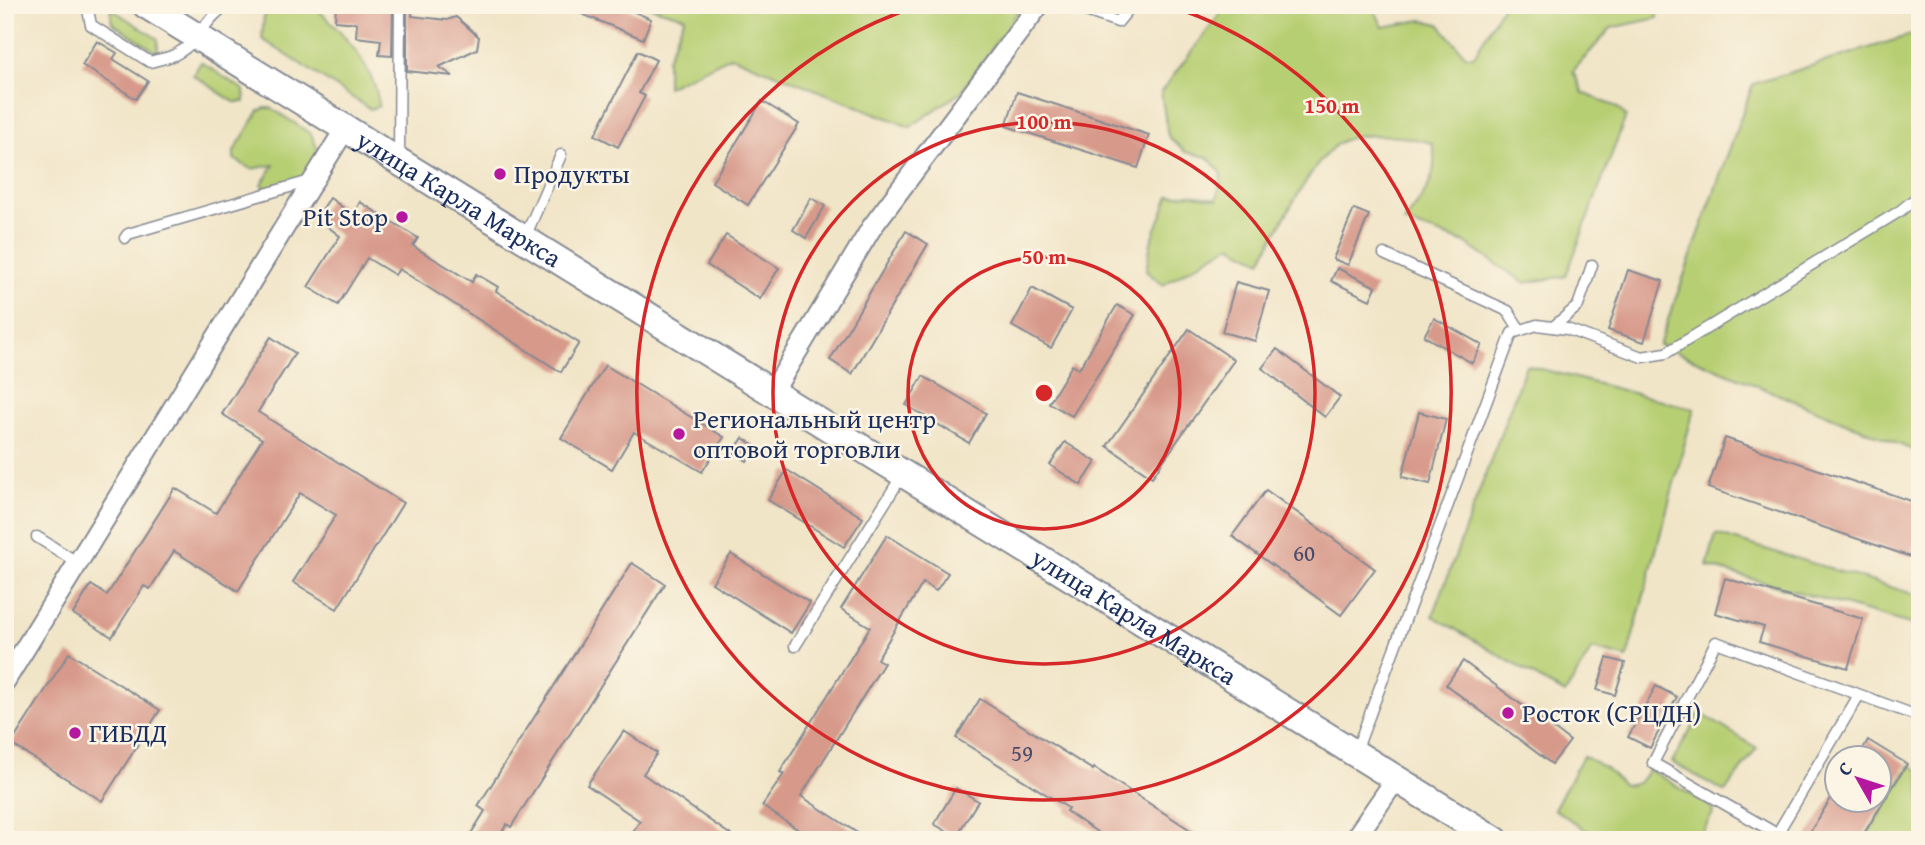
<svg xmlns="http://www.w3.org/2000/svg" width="1925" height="845" font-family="'Gentium Book Plus',serif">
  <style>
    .green { fill: #b7cf73; stroke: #697f68; stroke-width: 2 }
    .building { fill: #d7998a }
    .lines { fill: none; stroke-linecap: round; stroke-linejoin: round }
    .service-casing { stroke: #868a93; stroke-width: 13 }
    .minor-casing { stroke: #868a93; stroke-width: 23 }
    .secondary-casing { stroke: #868a93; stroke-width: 30 }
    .service { stroke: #fff; stroke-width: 10 }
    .minor { stroke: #fff; stroke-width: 19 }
    .secondary { stroke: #fff; stroke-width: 26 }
    .ring { fill: none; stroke: #d62828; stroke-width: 3.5 }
    .poi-dot { fill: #b5179e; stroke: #fcf5e5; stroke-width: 2.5 }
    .labels { text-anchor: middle; stroke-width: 5; stroke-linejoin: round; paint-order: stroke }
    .number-label { font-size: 23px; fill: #4a4a69 }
    .poi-label { font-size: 26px; fill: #1b2f5e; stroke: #fcf5e5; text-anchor: start }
    .street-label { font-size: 26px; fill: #1b2f5e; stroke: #fcf5e5 }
    .centre { fill: #d62828; stroke: #fcf5e5; stroke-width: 3.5 }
    .ring-label { font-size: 21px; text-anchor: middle; font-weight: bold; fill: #d62828; stroke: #fcf5e5; stroke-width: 5; stroke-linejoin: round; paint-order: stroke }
  </style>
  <rect width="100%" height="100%" fill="#fcf5e5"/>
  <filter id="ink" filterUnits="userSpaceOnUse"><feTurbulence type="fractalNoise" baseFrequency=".0143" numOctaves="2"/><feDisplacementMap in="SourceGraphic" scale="14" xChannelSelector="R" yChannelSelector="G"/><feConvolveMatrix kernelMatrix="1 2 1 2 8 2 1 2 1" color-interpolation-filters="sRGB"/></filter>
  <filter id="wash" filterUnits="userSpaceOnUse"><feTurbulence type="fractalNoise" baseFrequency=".00686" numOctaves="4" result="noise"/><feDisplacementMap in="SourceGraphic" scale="28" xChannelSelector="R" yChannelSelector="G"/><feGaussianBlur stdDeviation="1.57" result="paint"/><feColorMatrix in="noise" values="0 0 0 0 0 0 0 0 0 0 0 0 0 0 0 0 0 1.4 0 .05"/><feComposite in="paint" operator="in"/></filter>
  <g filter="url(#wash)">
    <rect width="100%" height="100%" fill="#f1e5c8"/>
    <g class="green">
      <path d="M276 5H313C341 31 375 66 379 106L370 109 262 39 264 16Z"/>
      <polygon points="643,5 1023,5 961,92 910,127 731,56 667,87 667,59 685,17"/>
      <path d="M1227 5H1372L1383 27 1422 20 1439 24 1466 56H1474L1503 5H1656L1658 18 1611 28 1573 71 1583 93 1615 106 1626 116 1566 276 1525 283 1463 242 1404 222C1423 197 1441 176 1432 143 1408 137 1365 130 1342 141 1315 154 1276 234 1261 261L1230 245 1163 285 1146 271 1151 242 1169 196 1190 194 1217 199 1222 173 1207 157 1185 152 1168 136 1161 92Z"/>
      <polygon points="110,8 158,39 158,53 112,23"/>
      <polygon points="1920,32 1920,453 1659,345 1753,84"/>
      <polygon points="201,62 244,90 245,102 234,102 193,75"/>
      <polygon points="265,108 271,108 311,134 321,157 312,177 268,189 261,185 274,165 251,169 234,159 234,151 259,111"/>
      <polygon points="1526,365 1694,409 1627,658 1592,649 1565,694 1433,616"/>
      <polygon points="1716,534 1920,596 1920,627 1707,566"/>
      <polygon points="1700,713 1757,748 1725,792 1672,762"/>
      <path d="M1583 756 1606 768 1623 785C1636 786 1643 782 1648 769L1710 806 1713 813 1698 840H1601L1554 809Z"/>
      <polygon points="1910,765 1920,771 1920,840 1864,840"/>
    </g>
    <g id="blocks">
      <g class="building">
        <polygon points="336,5 393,5 392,56 379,55 381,40 356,37 357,23 335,21"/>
        <polygon points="407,5 413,5 412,16 447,20 456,17 479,37 477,49 439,67 453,76 407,71"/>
        <polygon points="618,5 651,19 643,39 562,6"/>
        <polygon points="97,41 117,53 113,59 148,81 136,99 82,65"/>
        <polygon points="638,51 656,60 639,93 645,96 618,147 595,135"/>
        <polygon points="1017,92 1149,135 1138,168 1006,126"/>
        <polygon points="762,101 799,124 748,205 712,182"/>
        <polygon points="330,198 353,215 360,202 418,238 413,246 472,282 476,274 498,287 496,291 579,343 561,372 399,269 395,275 367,258 338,305 308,287 340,236 316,218"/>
        <polygon points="811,198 825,206 806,238 793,230"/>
        <polygon points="1354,209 1369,215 1348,265 1333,259"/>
        <polygon points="906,231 928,244 852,374 830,360"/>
        <polygon points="726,235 779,268 760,299 707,265"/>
        <polygon points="1337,268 1376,287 1370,300 1331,281"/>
        <polygon points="1628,270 1663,281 1644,342 1608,330"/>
        <polygon points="1236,282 1269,291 1255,341 1222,332"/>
        <polygon points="1032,288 1072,310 1051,348 1012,326"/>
        <polygon points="1117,305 1135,315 1072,416 1049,403 1072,365 1079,369"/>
        <polygon points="1434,318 1482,345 1472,363 1424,336"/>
        <polygon points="1189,329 1234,360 1152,477 1107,446"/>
        <polygon points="271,337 295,353 258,412 403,503 337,609 293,582 336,515 300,493 238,591 174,551 150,589 144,586 112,637 73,614 91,585 107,595 175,488 216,513 262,439 222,414"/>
        <polygon points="1277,349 1340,397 1325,417 1262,368"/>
        <polygon points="605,365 724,437 702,472 634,432 612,469 561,438"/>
        <polygon points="923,376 986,413 969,443 906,405"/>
        <polygon points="1419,412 1446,419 1430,484 1402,477"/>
        <polygon points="743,438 756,447 747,461 733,452"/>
        <polygon points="1725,438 1920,504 1920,531 1911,557 1708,488"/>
        <polygon points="1065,442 1096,462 1081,485 1050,465"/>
        <polygon points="787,470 863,518 844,547 768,500"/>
        <polygon points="1266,490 1375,569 1341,615 1232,536"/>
        <polygon points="887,535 948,573 936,591 923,583 877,659 884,663 801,796 868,840 814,840 762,806 784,774 780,772 870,627 841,609"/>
        <polygon points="731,554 810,603 791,633 712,583"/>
        <polygon points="632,563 665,584 511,827 507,824 497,840 467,840 485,811 478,806"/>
        <polygon points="1725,578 1863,619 1848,668 1759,642 1764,627 1715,613"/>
        <polygon points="69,653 160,710 102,801 11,744"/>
        <polygon points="1607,658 1625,663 1615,695 1597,690"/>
        <polygon points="1463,661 1570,741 1552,764 1446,685"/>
        <polygon points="1656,686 1677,697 1650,748 1628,737"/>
        <polygon points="980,699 1093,770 1094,768 1206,840 1109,840 1066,811 1068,808 956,738"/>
        <polygon points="624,731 657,753 643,774 738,840 627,840 640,821 587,785"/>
        <polygon points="1868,740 1907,764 1860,840 1805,840 1838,787 1838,800 1880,800 1880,758 1858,758"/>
        <polygon points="956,788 978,801 956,837 934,824"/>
      </g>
    </g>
  </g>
  <g filter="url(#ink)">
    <use href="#blocks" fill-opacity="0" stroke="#868a93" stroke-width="2"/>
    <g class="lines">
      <defs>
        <g id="service">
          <path d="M87 5 91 25 150 62C159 59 171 58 178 53 200 41 206 16 228 5"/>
          <polyline points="1069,5 1118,22 1132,5"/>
          <polyline points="399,159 400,5"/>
          <polyline points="525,237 561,155"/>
          <polyline points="125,238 128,234 310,181"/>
          <polyline points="1384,254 1508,311 1520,330"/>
          <polyline points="1553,327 1578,306 1592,265"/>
          <polyline points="37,537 78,563"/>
          <polyline points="795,646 903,474"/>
          <polyline points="1859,695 1777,834 1653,763 1716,642 1920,717"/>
          <polyline points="1355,754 1512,333 1537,325 1567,329 1642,357 1666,353 1900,211 1920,195"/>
        </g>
        <g id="minor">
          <polyline points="772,393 872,227 1039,5"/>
          <polyline points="5,681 345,129"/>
          <polyline points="1354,840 1396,779"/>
        </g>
        <g id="secondary">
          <path id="s1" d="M146 5 1495 840"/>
        </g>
      </defs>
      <use href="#service" class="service-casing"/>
      <use href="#minor" class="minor-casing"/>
      <use href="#secondary" class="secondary-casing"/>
      <use href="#service" class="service"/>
      <use href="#minor" class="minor"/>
      <use href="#secondary" class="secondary"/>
    </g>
  </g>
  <g class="ring">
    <circle cx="1044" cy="393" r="136"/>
    <circle cx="1044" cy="393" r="271"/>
    <path d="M1170 6A407 407 0 1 1 918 6"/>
  </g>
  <g class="poi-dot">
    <circle cx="500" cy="174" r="7"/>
    <circle cx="402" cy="217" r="7"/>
    <circle cx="679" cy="434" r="7"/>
    <circle cx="1508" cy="713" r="7"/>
    <circle cx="75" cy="733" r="7"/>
  </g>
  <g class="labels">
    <g class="number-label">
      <text x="1304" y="561">60</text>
      <text x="1022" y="761">59</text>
    </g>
    <g class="poi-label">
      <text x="514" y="183">Продукты</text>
      <text x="388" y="226" text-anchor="end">Pit Stop</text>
      <text x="693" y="428">Региональный центр<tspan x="693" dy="30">оптовой торговли</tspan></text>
      <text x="1522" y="722">Росток (СРЦДН)</text>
      <text x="89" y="742">ГИБДД</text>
    </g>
    <g class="street-label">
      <text dy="9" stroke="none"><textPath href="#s1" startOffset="368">улица Карла Маркса</textPath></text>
      <text dy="9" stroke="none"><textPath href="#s1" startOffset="1162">улица Карла Маркса</textPath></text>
    </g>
  </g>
  <circle cx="1044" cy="393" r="10" class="centre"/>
  <g class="ring-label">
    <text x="1332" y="113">150 m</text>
    <text x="1044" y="129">100 m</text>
    <text x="1044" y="264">50 m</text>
  </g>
  <rect width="1925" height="845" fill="none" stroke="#fcf5e5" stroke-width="28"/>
  <g transform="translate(1858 779) rotate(309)"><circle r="33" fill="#fcf5e5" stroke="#a2a6af" stroke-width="2"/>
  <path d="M0-5L12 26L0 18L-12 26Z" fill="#b5179e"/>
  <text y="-10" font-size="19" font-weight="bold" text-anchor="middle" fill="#1b2f5e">С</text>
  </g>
</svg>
